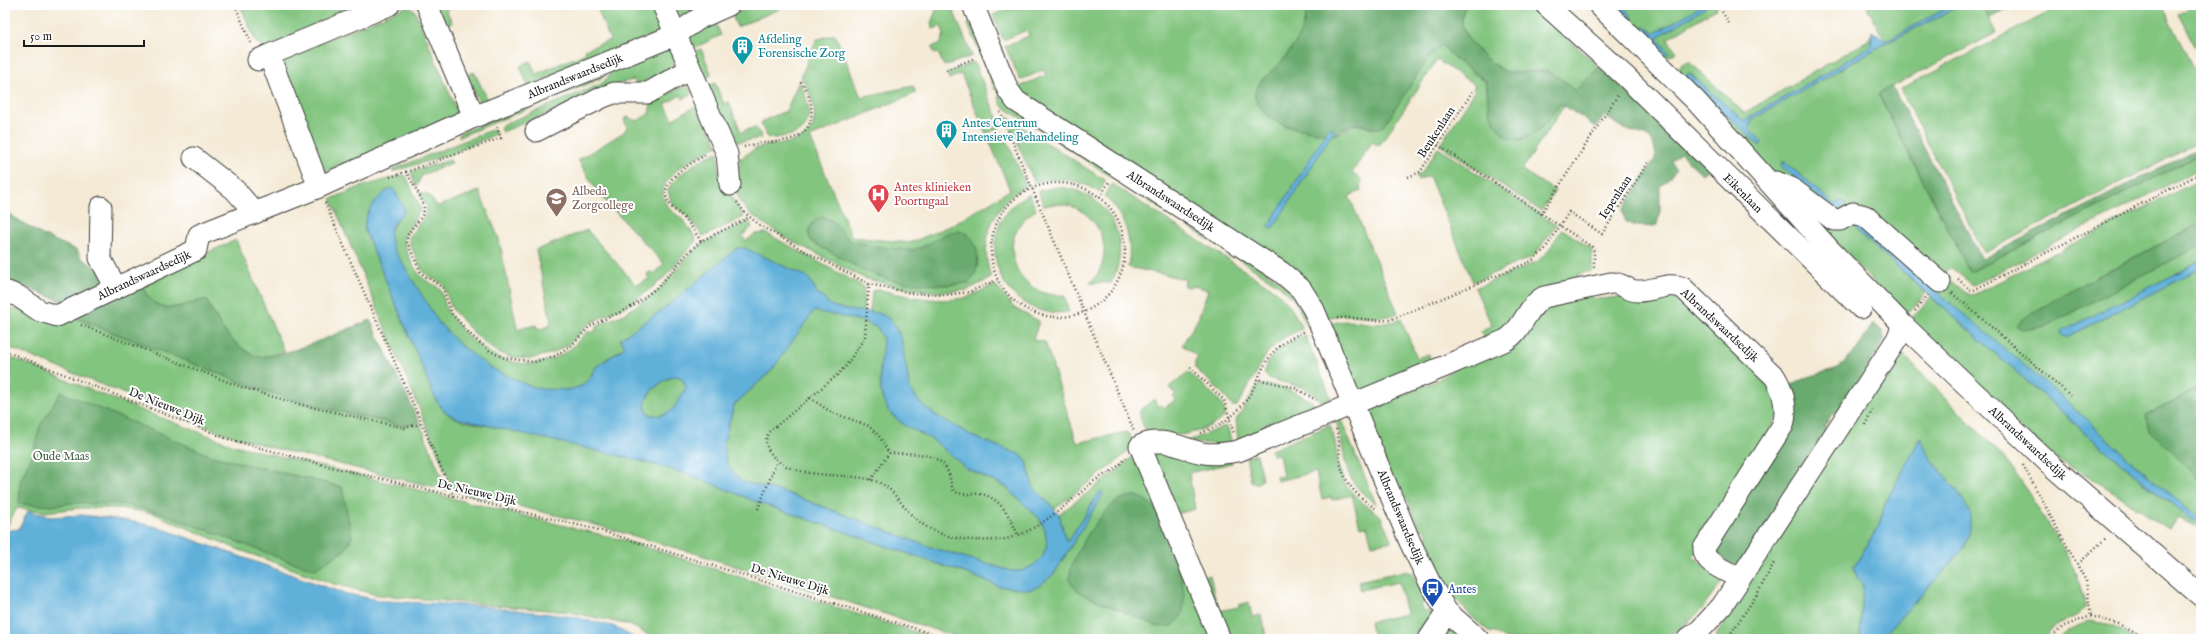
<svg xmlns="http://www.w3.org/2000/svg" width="2206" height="644" font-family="'IM FELL English',serif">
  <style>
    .green { fill: #82c57f; stroke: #4f704e; fill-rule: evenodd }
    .forest { fill: #69aa6e; stroke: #426345 }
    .water { fill: #60b0da; stroke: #3e667b; fill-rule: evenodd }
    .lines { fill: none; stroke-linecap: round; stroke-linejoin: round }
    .minor-casing { stroke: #3c3b38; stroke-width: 23 }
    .path { stroke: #3c3b38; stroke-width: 2.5; stroke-dasharray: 1 3; stroke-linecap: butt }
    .minor { stroke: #fff; stroke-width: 21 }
    .labels { text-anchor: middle; stroke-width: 4; stroke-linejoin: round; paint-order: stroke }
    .culture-label { font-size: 12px; fill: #0d838f; stroke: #fff; text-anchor: start }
    .street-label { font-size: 12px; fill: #1c1c1c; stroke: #fff }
    .health-label { font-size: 12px; fill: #be3a42; stroke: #fff; text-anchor: start }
    .education-label { font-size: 12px; fill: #785e54; stroke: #fff; text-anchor: start }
    .park-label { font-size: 12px; fill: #456044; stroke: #fff }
    .transit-label { font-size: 12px; fill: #164399; stroke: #fff; text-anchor: start }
  </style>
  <rect width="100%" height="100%" fill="#fff"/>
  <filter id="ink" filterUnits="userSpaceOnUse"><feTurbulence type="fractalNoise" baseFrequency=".025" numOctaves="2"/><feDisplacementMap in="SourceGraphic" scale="8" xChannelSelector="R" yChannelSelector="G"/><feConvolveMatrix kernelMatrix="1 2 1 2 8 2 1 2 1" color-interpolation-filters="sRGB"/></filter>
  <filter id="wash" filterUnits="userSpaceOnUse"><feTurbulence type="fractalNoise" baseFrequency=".012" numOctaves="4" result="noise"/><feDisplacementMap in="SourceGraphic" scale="16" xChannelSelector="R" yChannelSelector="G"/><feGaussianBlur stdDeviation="0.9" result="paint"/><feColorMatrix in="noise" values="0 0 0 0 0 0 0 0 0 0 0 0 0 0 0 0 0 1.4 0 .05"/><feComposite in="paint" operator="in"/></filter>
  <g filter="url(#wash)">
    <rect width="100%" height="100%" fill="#f4ead6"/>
    <g class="green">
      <polygon points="240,5 372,5 265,49 256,42"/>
      <polygon points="436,5 455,5 446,9 452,23 444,26"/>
      <polygon points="596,5 658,5 665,30 528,86 520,66 530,61 536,74 586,53 585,50 610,40"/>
      <polygon points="671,5 702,5 703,9 682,16 678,15"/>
      <polygon points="754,5 789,5 737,27 732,15"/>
      <polygon points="938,5 951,5 972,56 944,66 938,53 935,54 932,47 941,43 944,34 941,26 933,29 931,23"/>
      <path d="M1017 5H1306C1308 36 1284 62 1261 80L1265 113C1287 132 1293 126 1319 131 1322 132 1327 135 1331 135 1348 135 1349 117 1370 129L1383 126 1429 57 1442 45 1456 60 1486 82 1489 108 1522 140C1538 132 1551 118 1560 103L1564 104V106L1522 170 1555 191 1541 211 1440 145 1475 91 1473 89 1475 85 1437 60 1379 146 1372 142 1352 173 1362 180 1360 186 1361 191 1349 196 1398 313C1374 323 1350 309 1325 319L1318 302 1015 89 1046 75 1044 70 1020 80 1005 46 1029 36 1027 30 1003 40 993 15Z"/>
      <path d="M1467 5H1531L1599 67 1575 91C1568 86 1561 78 1553 74 1538 66 1521 77 1505 71 1485 62 1448 27 1467 5Z"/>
      <polygon points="1607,5 1615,5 1629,18 1623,5 1703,5 1655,33 1643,26 1669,53 1658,39 1659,36 1705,8 1705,5 1715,5 1717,8 1667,39 1677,52 1664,59"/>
      <polygon points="1866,5 1953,5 1885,41"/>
      <path d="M1962 5H1982L1996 33 1878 94 1970 272 2201 154V168L1973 285 1950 267 1940 276 1865 210C1850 204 1847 216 1834 214L1768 170 1680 78 1679 69 1682 64 1689 61 1744 113 1868 40 1871 35V44L1865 50 1743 121 1689 73 1687 74 1686 76 1760 146 1762 142 1748 128 1752 120 1884 44ZM1782 162H1785L1835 205 1842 201 1846 204 1839 210 1832 209 1781 166Z"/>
      <polygon points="2063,5 2161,5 2201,83 2201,141 1984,253 1900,89"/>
      <polygon points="2186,5 2201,5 2201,48 2197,50 2178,14 2188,9"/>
      <polygon points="408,6 415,11 459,116 458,118 323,172 277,61"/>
      <polygon points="715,22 721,35 690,50 688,43 689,35"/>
      <polygon points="973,23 1000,88 995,90 968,24"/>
      <path d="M835 34 861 97 913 86 916 93 810 137 852 237 910 243 956 223 1010 190 989 140 1004 133 1026 186C991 205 979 241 991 278L967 290 938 292 899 287 864 278 784 237 749 213 741 203 736 191 735 178 740 164 739 159C746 156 751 150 758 148 770 143 784 145 797 140 826 130 813 94 801 77L816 40Z"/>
      <polygon points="669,44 676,62 674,65 637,85 634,80 624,82 502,132 500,128 502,125 601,84 608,77 613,69"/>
      <polygon points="701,49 711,73 709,77 702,80 691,53"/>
      <polygon points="974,62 1001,127 986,134 961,74 949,79 947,73"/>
      <polygon points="474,72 488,100 484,104 478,100 468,78 469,74"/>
      <polygon points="604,75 600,79 459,137 460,133"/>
      <path d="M799 81C809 101 819 131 787 136 780 137 774 139 768 138L761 125 762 121 786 111Z"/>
      <polygon points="715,83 724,104 729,102 741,132 755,127 761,135 761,138 739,142 732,140 706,87"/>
      <path d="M683 86H686L694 92 683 99 681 95 665 104 673 119 699 104 718 146C699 155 650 178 666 204 670 211 678 215 684 221 688 226 692 233 696 239L695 242 663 279 632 303 588 324 569 344 553 353 530 359 510 357 499 353 488 346 467 326 452 309 443 284 430 277 422 270 410 244 409 237 426 214 427 207 419 192 429 195 435 204 439 206 479 191 499 239 518 333H520L519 329 536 325 538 330 549 326 551 321 536 250 587 230 636 285 649 279 647 274 650 271 653 274 664 264 599 194 578 160 624 132 627 127 624 119 627 117 637 121 649 114 651 104Z"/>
      <polygon points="1002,94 1285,284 1313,325 1308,327 1296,302 1280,286 1002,106 998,96"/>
      <path d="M1006 116 1106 181 1099 192C1079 179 1057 176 1034 182Z"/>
      <polygon points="494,129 496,134 448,155 392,172 394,169"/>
      <polygon points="1438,148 1556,225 1534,256 1473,282 1429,176 1418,180 1416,176 1421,174"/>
      <path d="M718 152 719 176 744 217 705 236 702 235 688 217 672 204 668 191C672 176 704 157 718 152Z"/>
      <polygon points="450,160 452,163 422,175 416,187 411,172"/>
      <path d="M403 175 406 176 421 209 404 237C404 248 414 271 423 278 428 283 436 284 440 290 445 298 444 308 450 315 480 355 522 381 569 350 576 345 581 337 588 331L591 333 596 330V326L624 314 658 291 689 255 702 244 749 221 752 227 742 236 746 241 755 234 766 233 864 287 863 312 847 310 832 306 817 293 808 277 737 248 665 308 621 339 626 347C616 353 604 360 596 368 585 379 589 387 567 390 522 396 466 358 440 324 427 308 417 290 407 273 400 260 389 247 390 232L397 219 391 188C378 196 362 215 365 231L436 400 449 415 463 421 506 429 645 462 694 476 757 502 968 574 998 586 1032 589 1054 574 1103 494 1099 493 1068 541H1066L1059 514 1118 470 1136 453 1216 639H964L694 553 585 522 454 491 331 199 360 187Z"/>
      <path d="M2201 179V223L2075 288 2180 255 2201 245V261L2061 333 2064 337H2067L2201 268V387L2145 415 2149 429 2197 477 2201 478V523L2195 527 2178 517 2169 529 2085 474 2048 455 1909 321 1931 297 2098 444 2161 496 2200 520 2130 460 2070 405 1935 290 1948 280C1958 282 1963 295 1973 295Z"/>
      <path d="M1112 184 1273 289C1288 300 1295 313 1302 329L1285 337 1268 352 1237 406H1232L1224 395 1195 368V362L1198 357 1182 345 1198 319 1208 290 1191 285 1190 287 1184 286 1185 279 1128 267C1133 241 1125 214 1104 196Z"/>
      <path d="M1057 187C1106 189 1135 239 1111 283H1090C1125 249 1089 193 1044 206L1038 191Z"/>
      <polygon points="1787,190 1855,218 1860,234 1926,293 1905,316"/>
      <path d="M1029 194 1036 210C992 235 1014 299 1064 295L1069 312C998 323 965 227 1029 194Z"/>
      <polygon points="1562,229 1592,249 1592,271 1578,274 1580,283 1507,332 1485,339 1481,331 1492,326 1475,288 1537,262 1548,251"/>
      <path d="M236 240 284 351C277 354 268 357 260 356 236 354 215 319 206 299 174 308 156 318 140 282Z"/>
      <path d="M995 285 1014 308 1039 321 1033 340 1045 342 1077 443 1126 432 1130 435 1134 445 1115 463 1054 509 1033 487 1027 462 1021 455 974 437 934 414 919 402 910 389 898 330 890 319 870 312 872 291 878 289C902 296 946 305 970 296 978 293 986 288 995 285Z"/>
      <path d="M1673 289 1771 379 1781 411 1693 557 1724 579 1702 609 1690 621 1665 639H1505L1493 631 1491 633C1454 604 1442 582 1424 539L1428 537 1425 528 1420 530 1407 498 1401 500 1364 411 1436 381 1536 311 1587 294 1595 299 1640 296Z"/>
      <polygon points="5,308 70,316 259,389 311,405 404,426 419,421 447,490 273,448 220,432 5,346"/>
      <polygon points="814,310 862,321 878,328 883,340 880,381 882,398 890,413 904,425 933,440 966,468 1006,487 1039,518 1045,530 1047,545 1043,556 1034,565 1022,571 1011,571 933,548 784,492 743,482 734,474 727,463 723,445 734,405 772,370"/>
      <path d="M1401 319 1417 358 1429 354 1431 362 1359 395 1328 325C1355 314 1371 331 1401 319Z"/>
      <path d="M1305 335 1334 405 1328 407C1320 400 1313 393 1303 388 1294 384 1269 381 1265 375 1262 358 1291 340 1305 335Z"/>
      <path d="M1900 352 2000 453 2019 478 2074 566 2086 606C2077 622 2052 620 2044 639H1883L1886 633 1963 550 1970 534 1959 493 1929 456 1920 438 1885 504 1879 525 1854 567 1857 577 1863 585 1860 639H1714L1880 374Z"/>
      <path d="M5 355 143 411 234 445 623 540 937 639H656L630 625 570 612 378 595 334 584 237 549 152 513 119 508H79L45 512 17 508 5 530ZM236 462 326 483 291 481Z"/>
      <path d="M1188 372 1219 400 1226 413 1224 417C1203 434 1176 437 1151 436 1144 430 1139 418 1140 410L1154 399 1158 407 1161 405 1164 408 1175 400 1173 396 1176 394 1169 387Z"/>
      <path d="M676 376 682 378 686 387C678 403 670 421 649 414 636 399 661 379 676 376Z"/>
      <path d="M1258 385C1281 383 1305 395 1322 410L1276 429 1273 422 1267 424 1270 432 1238 441 1236 420Z"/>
      <path d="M1341 420 1376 504C1338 477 1349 461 1336 422Z"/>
      <polygon points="1330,425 1335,441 1338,465 1345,484 1361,502 1380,515 1392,541 1372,545 1367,526 1360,527 1352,495 1332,500 1331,497 1322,499 1316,472 1277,481 1276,477 1283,476 1279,454 1272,455 1271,450"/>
      <polygon points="1225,426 1228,428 1232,445 1186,442"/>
      <polygon points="1148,450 1231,459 1232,463 1189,473 1195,509 1173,515"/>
      <polygon points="1257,454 1262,479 1260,482 1255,484 1251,481 1246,457"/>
      <polygon points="1404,571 1413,573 1425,602 1420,604 1424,612 1428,610 1430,613 1434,611 1437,614 1424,639 1374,639 1370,622 1406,614 1399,582 1360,590 1358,581"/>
      <polygon points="1210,575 1218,611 1239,607 1239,605 1249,602 1252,617 1261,615 1267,639 1225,639 1199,578"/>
      <polygon points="1448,621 1467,639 1433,639"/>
      <path d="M2091 622 2112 626 2137 639H2057C2067 628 2077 625 2091 622Z"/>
    </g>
    <g class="forest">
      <path d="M1306 5H1467C1448 27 1485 62 1505 71 1519 76 1534 68 1548 72 1558 75 1567 84 1575 91L1599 67 1711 167 1702 174 1680 153 1671 161 1676 170 1660 187V211L1657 225C1644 228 1636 227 1625 221L1623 210 1656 157C1653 130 1643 137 1625 129 1618 126 1611 120 1604 116L1596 127 1560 103C1540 138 1507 162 1489 109 1487 100 1488 90 1486 81L1456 60 1442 45 1429 57 1388 120 1380 128C1370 130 1364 123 1355 124 1345 125 1341 134 1331 135 1300 127 1267 131 1254 95 1258 81 1266 77 1276 67 1292 52 1307 28 1306 5Z"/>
      <polygon points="1982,5 2015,5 1989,18"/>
      <polygon points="1892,86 1982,259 2201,147 2201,154 1970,272 1878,93"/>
      <polygon points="6,212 42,235 77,250 81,258 100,270 108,284 67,303 5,280"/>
      <path d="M822 217 833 221 849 240C861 244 906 252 916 249 930 246 944 230 958 231 981 233 983 271 969 283L948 285 915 284 886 279 865 271 812 242C805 233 811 220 822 217Z"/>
      <polygon points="2201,223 2201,245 2046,326 2024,330 2017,327 2022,319 2075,288"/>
      <path d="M140 282C156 318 174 308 206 299 216 321 233 349 258 356 278 361 349 328 370 320L419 421 404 426 311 405 259 389 70 316Z"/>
      <polygon points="1873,323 1882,331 1885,339 1840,412 1832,414 1825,426 1826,434 1739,566 1710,554 1789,425 1786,388 1805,378 1838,368 1857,349"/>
      <polygon points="2201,387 2201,478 2197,477 2149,429 2145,415"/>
      <polygon points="61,392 212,456 342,487 352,537 345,550 315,569 288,561 164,514 123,504 72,503 53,506 19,504 20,481 33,453 40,426"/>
      <path d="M1136 496C1143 498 1150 502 1154 507 1168 527 1212 636 1157 626L1084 595C1078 591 1072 587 1070 580 1066 560 1104 507 1121 499 1126 497 1131 496 1136 496Z"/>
    </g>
    <g class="water">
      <polygon points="1615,5 1623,5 1632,18 1629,18"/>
      <polygon points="1703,5 1705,5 1705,8 1659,36 1658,39 1669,53 1667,55 1641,29 1643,26 1655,33"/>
      <polygon points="1953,5 1962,5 1884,44 1752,120 1749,128 1762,142 1760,146 1686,76 1689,73 1744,121 1865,50 1871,44 1872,31 1885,41"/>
      <polygon points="1329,128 1333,128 1334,131 1273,228 1270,227 1269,225"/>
      <polygon points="1782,162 1785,162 1835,205 1842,201 1846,204 1839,210 1832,209 1781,166"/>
      <path d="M391 188 395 191 405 210 391 227 390 236 393 248 439 323 459 344 489 367 527 385 541 389 568 390 582 386 590 378 596 367 625 347 620 339 665 308 737 248H745L808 277 817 293 832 306 847 310 879 313 890 319 901 338 910 389 919 402 934 414 974 437 1021 455 1027 462 1033 487 1059 514 1066 541 1069 540 1099 493 1101 491 1103 494 1054 574 1039 586 1032 589H1022L998 586 968 574 757 502 694 476 645 462 456 418 444 411 436 400 365 231C362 214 378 196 391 188ZM814 311 862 321 878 328 883 340 880 369 881 391 884 403 890 413 904 425 933 440 966 468 1006 487 1039 518 1045 530 1047 545 1043 556 1034 565 1022 571H1011L933 548 784 492 743 482 734 474 727 463 723 445 734 405 772 370ZM676 376 682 378 686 387C678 403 670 421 649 414 636 399 661 379 676 376Z"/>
      <polygon points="1857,224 2071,405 2130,460 2200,520 2194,522 2098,444 1860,234 1855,227"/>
      <polygon points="2201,261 2201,268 2067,337 2062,336 2061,332"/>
      <polygon points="1920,438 1929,456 1959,493 1970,513 1970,534 1963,550 1886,633 1883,639 1860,639 1863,585 1857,577 1854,567 1879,525 1885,504"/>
      <polygon points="28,511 51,517 82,515 130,521 157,527 343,593 384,601 482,606 574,617 613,626 636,639 5,639 5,531 19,529"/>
    </g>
  </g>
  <g filter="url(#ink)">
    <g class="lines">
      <defs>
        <g id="minor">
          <polyline points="427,5 474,117"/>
          <polyline points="663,5 727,154 730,185"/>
          <polyline points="973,5 1008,90 1016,101 1281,272 1301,289 1314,310 1410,542 1430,583 1447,612 1478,639"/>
          <polyline points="1546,5 1626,77 1861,308"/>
          <polyline points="1599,5 1696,101 1829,249 1903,325 2053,467 2201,596"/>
          <polyline points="269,55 389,5"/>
          <polyline points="258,60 269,55 319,187"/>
          <polyline points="536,131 603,97 614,93 648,93 690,69"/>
          <polyline points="194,158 235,190 255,213"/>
          <polyline points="1776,182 1791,188 1834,220 1840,220 1853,213 1865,216 1940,282"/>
          <polyline points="101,207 100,258 116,288"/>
          <polyline points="5,291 18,296 40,311 57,316 196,250 199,235 319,187 474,117 675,35 700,18 729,5"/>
          <path d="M1220 639 1140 446C1161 435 1182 449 1203 453 1215 455 1226 453 1238 451L1443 367 1506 340C1523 330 1526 307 1544 297L1611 283C1622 282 1627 291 1637 291 1653 292 1668 281 1683 288L1775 377C1783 390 1788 409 1783 425L1704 548C1702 563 1729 572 1740 578"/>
          <polyline points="1429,639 1447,612"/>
          <polyline points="1688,639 1700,630 1722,606 1897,339 1903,325"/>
        </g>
      </defs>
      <use href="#minor" class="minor-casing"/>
      <g class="path">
        <polyline points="235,5 251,43"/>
        <polyline points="1718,5 1730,25"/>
        <polyline points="946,70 975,58"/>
        <polyline points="1000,112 1134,431"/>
        <polyline points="1438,145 1592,247 1594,251 1594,269"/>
        <path d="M744 147C761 141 781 144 796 137 820 126 812 96 800 80"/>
        <polyline points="406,172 501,138 497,127"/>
        <path d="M390 177 406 172C411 180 424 201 424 209 423 222 406 228 407 242L421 273 443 288 452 314 472 336 490 351 504 358 534 362 555 356 573 344 590 326 633 306 660 285 687 254 701 241 750 217"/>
        <polyline points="1408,177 1420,172 1473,91"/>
        <circle cx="1058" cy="250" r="67"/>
        <polyline points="1100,197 1109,182"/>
        <polyline points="737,202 745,213 758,224 799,248 869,284 911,293 946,295 969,292 997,280"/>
        <polyline points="325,203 453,495"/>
        <polyline points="1541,214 1618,95"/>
        <path d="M701 241C696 234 691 225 685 219 680 214 675 211 671 206 652 183 690 164 707 154"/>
        <polyline points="1958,279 1969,289 1974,290 2201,173"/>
        <path d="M869 284 865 337 846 366 836 376 769 432C765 439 765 445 770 452 789 483 848 470 878 482 891 487 899 501 908 511 930 537 964 542 997 540 1032 538 1068 503 1094 481 1101 476 1108 473 1115 469L1126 458"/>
        <polyline points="1952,293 2071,396"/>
        <polyline points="1915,311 1928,295"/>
        <path d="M1337 318C1355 316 1372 322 1390 320L1532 261 1545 249 1569 212 1602 234 1648 163"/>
        <polyline points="81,325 244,388 298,404 405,428 423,423"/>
        <polyline points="5,351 228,439 327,466 595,529 949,639"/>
        <polyline points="1190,367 1224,400 1234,434"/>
        <polyline points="1256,379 1293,387 1316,400"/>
        <path d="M810 398 831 412 869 426 879 436 889 453C908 454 937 450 947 470 951 477 950 484 954 491 962 496 970 493 979 494 999 495 1011 518 1018 535"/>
        <polyline points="1865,425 1872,410"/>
        <path d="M1336 429C1340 440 1339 449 1340 461 1343 482 1358 497 1375 508"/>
        <path d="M1201 433C1214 428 1228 421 1237 411 1268 379 1253 354 1305 331"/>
        <polyline points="2023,465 2086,581 2091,616"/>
        <polyline points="871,480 889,453"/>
        <polyline points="758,509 777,461"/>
        <polyline points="2078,564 2107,537"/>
        <polyline points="2091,616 2119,624 2146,639"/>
        <polyline points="1727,639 1756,596 1774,563"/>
        <polyline points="2049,639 2064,626 2091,616"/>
      </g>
      <use href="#minor" class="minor"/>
    </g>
  </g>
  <defs>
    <symbol id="building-pin" viewBox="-11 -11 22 30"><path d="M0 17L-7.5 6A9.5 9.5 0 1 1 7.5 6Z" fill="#0f9aa8" stroke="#fff"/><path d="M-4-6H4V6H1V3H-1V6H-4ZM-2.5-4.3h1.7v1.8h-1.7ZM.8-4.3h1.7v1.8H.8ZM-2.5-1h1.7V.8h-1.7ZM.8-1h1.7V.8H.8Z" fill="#fff"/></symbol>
    <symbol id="hospital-pin" viewBox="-11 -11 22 30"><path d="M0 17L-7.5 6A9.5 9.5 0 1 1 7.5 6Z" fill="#e0444e" stroke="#fff"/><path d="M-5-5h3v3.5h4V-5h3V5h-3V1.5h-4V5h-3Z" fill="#fff"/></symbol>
    <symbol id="university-pin" viewBox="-11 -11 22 30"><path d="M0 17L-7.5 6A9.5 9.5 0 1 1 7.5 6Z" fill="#8d6e63" stroke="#fff"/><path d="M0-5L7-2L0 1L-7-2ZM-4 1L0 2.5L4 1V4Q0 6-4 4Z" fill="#fff"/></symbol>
    <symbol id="bus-pin" viewBox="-11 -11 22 30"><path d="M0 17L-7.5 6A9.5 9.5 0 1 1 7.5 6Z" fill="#1a4fb4" stroke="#fff"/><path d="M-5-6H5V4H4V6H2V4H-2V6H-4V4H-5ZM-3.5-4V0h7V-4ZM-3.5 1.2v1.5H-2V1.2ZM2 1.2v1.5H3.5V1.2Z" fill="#fff"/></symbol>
  </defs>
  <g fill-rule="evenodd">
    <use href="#building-pin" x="730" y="34" width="25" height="34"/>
    <use href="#building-pin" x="934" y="118" width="25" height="34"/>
    <use href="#hospital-pin" x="866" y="182" width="25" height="34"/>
    <use href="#university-pin" x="544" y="186" width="25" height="34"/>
    <use href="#bus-pin" x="1420" y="576" width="25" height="34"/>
  </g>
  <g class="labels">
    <g class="culture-label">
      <text x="758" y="43">Afdeling<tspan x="758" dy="14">Forensische Zorg</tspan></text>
      <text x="962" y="127">Antes Centrum<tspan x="962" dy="14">Intensieve Behandeling</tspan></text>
    </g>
    <g class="street-label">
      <text transform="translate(575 76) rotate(-22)" y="4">Albrandswaardsedijk</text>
      <text transform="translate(1436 132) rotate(-57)" y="4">Beukenlaan</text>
      <text transform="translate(1743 193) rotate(45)" y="4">Eikenlaan</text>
      <text transform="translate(1615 197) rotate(-57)" y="4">Iepenlaan</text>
      <text transform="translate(1171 201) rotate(33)" y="4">Albrandswaardsedijk</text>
      <text transform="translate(144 275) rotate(-25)" y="4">Albrandswaardsedijk</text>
      <text transform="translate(1720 325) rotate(43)" y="4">Albrandswaardsedijk</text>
      <text transform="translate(167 406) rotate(22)" y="4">De Nieuwe Dijk</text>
      <text transform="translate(2028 443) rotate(43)" y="4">Albrandswaardsedijk</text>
      <text transform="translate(477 492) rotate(13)" y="4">De Nieuwe Dijk</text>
      <text transform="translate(1401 517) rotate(67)" y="4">Albrandswaardsedijk</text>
      <text transform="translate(790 579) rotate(17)" y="4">De Nieuwe Dijk</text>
    </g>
    <g class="health-label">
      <text x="894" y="191">Antes klinieken<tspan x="894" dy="14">Poortugaal</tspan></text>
    </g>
    <g class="education-label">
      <text x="572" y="195">Albeda<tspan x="572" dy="14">Zorgcollege</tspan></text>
    </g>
    <g class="park-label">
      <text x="61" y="460">Oude Maas</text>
    </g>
    <g class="transit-label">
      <text x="1448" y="593">Antes</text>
    </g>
  </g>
  <rect width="2206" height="644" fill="none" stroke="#fff" stroke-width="20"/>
  <path d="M24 40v6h120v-6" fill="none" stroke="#1c1c1c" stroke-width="2"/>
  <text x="30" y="40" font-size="12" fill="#1c1c1c" stroke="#ffffff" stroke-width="3" paint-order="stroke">50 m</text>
</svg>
